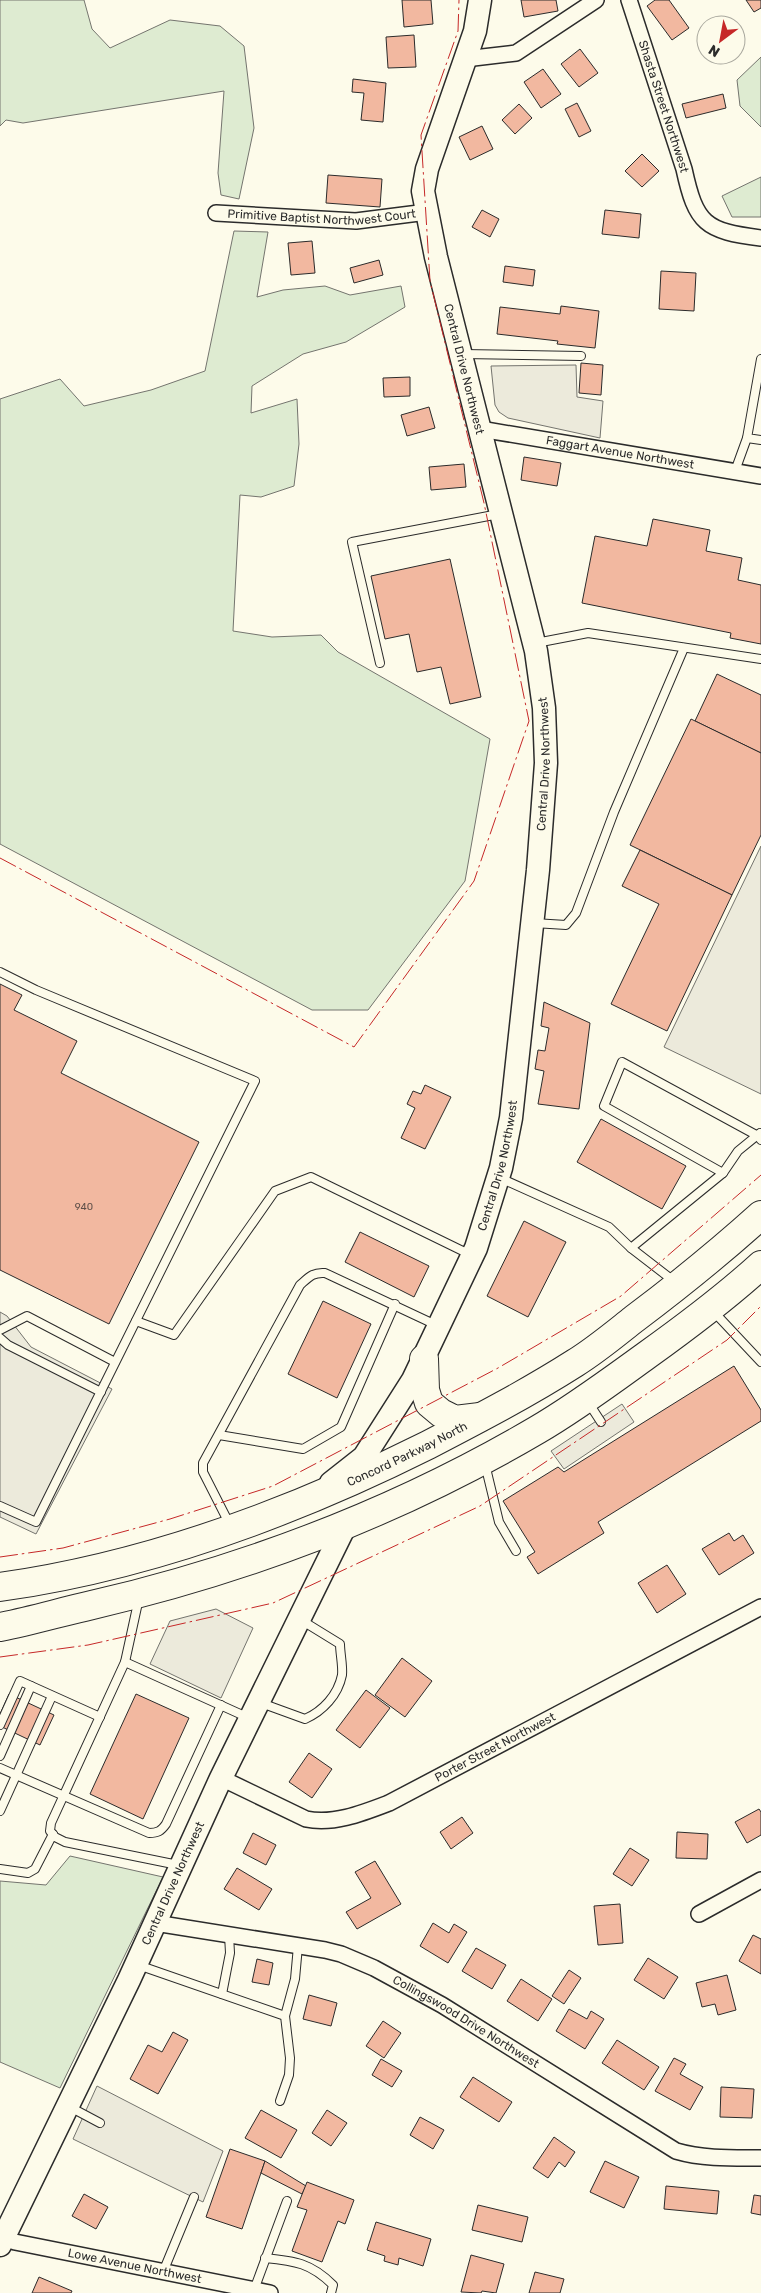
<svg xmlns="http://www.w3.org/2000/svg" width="761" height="2293" font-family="Rubik,sans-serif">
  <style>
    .green { fill: #deebd1; stroke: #74746e }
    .parking { fill: #eceadb; stroke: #74746e }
    .building { fill: #f2b8a0; stroke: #2b2b2b }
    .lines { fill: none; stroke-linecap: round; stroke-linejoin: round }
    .lane-casing { stroke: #2b2b2b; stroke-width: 10 }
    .street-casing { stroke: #2b2b2b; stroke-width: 18 }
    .secondary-casing { stroke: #2b2b2b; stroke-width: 25 }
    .highway-casing { stroke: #2b2b2b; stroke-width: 30 }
    .lane { stroke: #fdfbea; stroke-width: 8 }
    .street { stroke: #fdfbea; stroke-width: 15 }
    .secondary { stroke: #fdfbea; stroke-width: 22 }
    .highway { stroke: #fdfbea; stroke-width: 28 }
    .power { stroke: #c62828; stroke-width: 1; stroke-dasharray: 18 4 2.5 4; stroke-linecap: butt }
    .labels { text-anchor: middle; stroke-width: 4; stroke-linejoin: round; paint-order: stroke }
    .number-label { font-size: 10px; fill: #5d4e48 }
    .street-label { font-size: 12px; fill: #2b2b2b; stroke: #fdfbea }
  </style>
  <rect width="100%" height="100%" fill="#fdfbea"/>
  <g class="green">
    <polygon points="0,0 84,0 92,29 110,48 170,20 220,26 244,46 254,128 239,199 221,195 218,173 224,91 23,123 6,120 0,126"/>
    <polygon points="761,57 761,127 740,106 737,80"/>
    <polygon points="761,177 761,217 732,217 722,196"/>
    <polygon points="234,231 268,232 257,297 283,290 325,286 350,295 401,286 405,307 346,342 303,354 252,386 251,413 297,399 299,444 294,486 261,497 240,495 233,631 272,637 321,635 338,652 490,739 465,881 368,1010 312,1010 0,844 0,399 60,379 84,406 151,390 205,371"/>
    <polygon points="70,1856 163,1877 60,2088 0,2062 0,1881 46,1885"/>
  </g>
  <g class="parking">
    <polygon points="576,365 577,397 603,401 600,438 508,418 499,412 495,405 491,366"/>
    <polygon points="761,846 761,1094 664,1047"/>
    <polygon points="0,1312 7,1316 31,1347 112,1389 36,1534 0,1517"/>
    <polygon points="622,1404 634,1422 564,1469 551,1451"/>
    <polygon points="216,1609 253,1628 221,1698 150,1664 170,1621"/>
    <polygon points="97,2086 223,2151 203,2202 73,2139"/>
  </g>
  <g class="building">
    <polygon points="402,0 431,0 433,24 404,27"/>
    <polygon points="521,0 556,0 558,11 524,17"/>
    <polygon points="655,0 669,0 689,28 672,40 647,6"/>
    <polygon points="746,0 761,0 761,8 754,12"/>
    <polygon points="414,35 416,67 388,68 386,37"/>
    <polygon points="580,49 598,73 579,87 561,64"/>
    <polygon points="543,69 561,94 541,108 524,82"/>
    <polygon points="353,79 386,83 383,122 361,120 364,93 352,92"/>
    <polygon points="723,94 726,108 686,118 682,104"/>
    <polygon points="577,103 591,131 579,137 565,109"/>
    <polygon points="519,104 532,118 515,134 502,120"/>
    <polygon points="482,126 493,149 470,160 459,137"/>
    <polygon points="642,154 659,171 642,187 625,171"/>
    <polygon points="328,175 382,179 380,207 326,203"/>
    <polygon points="482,210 499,219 490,237 472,227"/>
    <polygon points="605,210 641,214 639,238 602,234"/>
    <polygon points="312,241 315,273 291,275 288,243"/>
    <polygon points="379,260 383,275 354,283 350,268"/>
    <polygon points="505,266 535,270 533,286 503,282"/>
    <polygon points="661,271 696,273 694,311 659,309"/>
    <polygon points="561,306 599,311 595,348 557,344 558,341 497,334 500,307 560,314"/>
    <polygon points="581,363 603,365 601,395 579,393"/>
    <polygon points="410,377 410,396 384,397 383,378"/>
    <polygon points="429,407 435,428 407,436 401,415"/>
    <polygon points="524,457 561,463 557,486 521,480"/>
    <polygon points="464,464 466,487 431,490 429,467"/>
    <polygon points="653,519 710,530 706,551 742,558 738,580 761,585 761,644 730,638 731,633 582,603 595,536 647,546"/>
    <polygon points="450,559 481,697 450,704 441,667 417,672 409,634 385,639 371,576"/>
    <polygon points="717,674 761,695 761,753 695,721"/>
    <polygon points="691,719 761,753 761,835 732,895 630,845"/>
    <polygon points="640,850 732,895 667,1031 611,1004 659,904 622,886"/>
    <polygon points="0,984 22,995 14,1010 77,1041 61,1073 199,1142 109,1324 0,1270"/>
    <polygon points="544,1002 590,1023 579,1109 538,1104 544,1071 535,1069 538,1050 545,1051 549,1028 541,1026"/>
    <polygon points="425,1085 451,1097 425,1149 401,1138 415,1108 407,1104 413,1091 421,1094"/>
    <polygon points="601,1119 686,1166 662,1209 577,1162"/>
    <polygon points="524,1221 566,1242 528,1317 487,1296"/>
    <polygon points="360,1232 429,1266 414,1297 345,1262"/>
    <polygon points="323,1301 371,1324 337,1398 288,1374"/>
    <polygon points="734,1366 761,1410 761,1421 598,1522 604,1533 538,1574 527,1557 535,1552 503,1501 558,1467 564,1472"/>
    <polygon points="729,1533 734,1541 743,1535 754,1553 719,1575 702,1549"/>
    <polygon points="667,1565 686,1594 657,1613 638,1583"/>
    <polygon points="402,1658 432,1681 405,1717 375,1695"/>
    <polygon points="366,1690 390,1708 360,1748 336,1730"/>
    <polygon points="9,1694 54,1715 40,1745 0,1726 0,1714"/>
    <polygon points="136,1694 189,1718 143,1819 90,1794"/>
    <polygon points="309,1753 332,1769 312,1798 289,1782"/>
    <polygon points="759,1809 761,1812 761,1835 747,1843 735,1822"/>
    <polygon points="462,1817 473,1833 451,1849 440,1832"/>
    <polygon points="677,1832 708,1834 707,1859 676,1858"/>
    <polygon points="253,1833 276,1845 266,1865 243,1853"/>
    <polygon points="630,1848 649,1860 632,1886 613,1874"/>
    <polygon points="375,1861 401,1904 357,1929 346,1912 371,1898 355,1872"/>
    <polygon points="237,1868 272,1889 259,1910 224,1889"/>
    <polygon points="620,1904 623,1943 598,1945 594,1906"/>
    <polygon points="433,1923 449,1933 454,1924 467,1932 448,1963 420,1946"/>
    <polygon points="753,1935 761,1939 761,1974 739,1961"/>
    <polygon points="476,1948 506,1965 492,1989 462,1971"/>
    <polygon points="648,1958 678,1977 664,1999 634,1980"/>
    <polygon points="257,1959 273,1963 269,1985 252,1982"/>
    <polygon points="569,1970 581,1978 564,2004 552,1996"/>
    <polygon points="727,1975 736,2010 718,2015 715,2004 702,2007 696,1983"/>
    <polygon points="521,1979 552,1999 538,2021 507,2001"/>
    <polygon points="309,1995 337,2003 331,2026 303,2019"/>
    <polygon points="569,2009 587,2019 591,2011 604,2019 585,2049 556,2031"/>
    <polygon points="383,2021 401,2033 384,2058 366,2046"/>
    <polygon points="173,2032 188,2040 158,2094 130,2079 148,2045 162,2052"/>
    <polygon points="617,2040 659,2067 644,2090 602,2063"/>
    <polygon points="674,2058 686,2064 680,2074 703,2087 690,2110 655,2091"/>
    <polygon points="381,2059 402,2071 392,2087 372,2075"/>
    <polygon points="473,2077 512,2102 499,2122 460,2097"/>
    <polygon points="721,2087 754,2089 752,2118 720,2117"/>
    <polygon points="261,2110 297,2130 281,2158 245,2138"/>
    <polygon points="327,2110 347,2123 331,2146 312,2133"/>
    <polygon points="420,2117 444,2130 433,2149 410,2135"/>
    <polygon points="554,2137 575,2152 565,2167 559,2162 548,2178 533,2168"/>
    <polygon points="230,2149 265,2161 242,2229 206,2217"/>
    <polygon points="265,2161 306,2186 302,2194 261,2173"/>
    <polygon points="605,2161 639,2177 624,2208 590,2192"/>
    <polygon points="307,2182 354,2200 345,2224 338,2221 322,2262 292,2251 307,2210 297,2207"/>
    <polygon points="666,2186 719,2191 717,2214 664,2209"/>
    <polygon points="84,2194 108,2207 96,2229 72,2216"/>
    <polygon points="754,2195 761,2196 761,2215 751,2213"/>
    <polygon points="478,2205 528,2217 522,2242 472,2230"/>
    <polygon points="376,2222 431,2239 423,2266 399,2258 398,2265 384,2261 385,2256 367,2250"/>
    <polygon points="471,2255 504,2264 496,2293 482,2291 481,2293 461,2292"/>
    <polygon points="535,2272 564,2279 560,2293 529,2293"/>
    <polygon points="39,2277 72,2291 71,2293 32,2293"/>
  </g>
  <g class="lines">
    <defs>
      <g id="lane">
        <polyline points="463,354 581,356"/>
        <polyline points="761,359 747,438 761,440"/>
        <polyline points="735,471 747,438"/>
        <polyline points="536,643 588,633 761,659"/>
        <polyline points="380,663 352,542 499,514"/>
        <polyline points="534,923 566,925 576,913 614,812 684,648"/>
        <polyline points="0,972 36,990 255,1081 36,1522 0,1506"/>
        <polyline points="723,1173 738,1151 760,1133"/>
        <polyline points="500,1178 609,1227 631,1248 723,1173 604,1106 622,1062 758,1136 761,1140"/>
        <polyline points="631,1248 675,1282"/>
        <polyline points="714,1312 761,1362"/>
        <polyline points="136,1321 174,1335 275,1191 311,1177 471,1255"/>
        <polyline points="0,1330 27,1316 115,1362"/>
        <polyline points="0,1338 8,1345 101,1392"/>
        <polyline points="588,1402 601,1422"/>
        <polyline points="219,1435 303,1449 341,1427 395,1304"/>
        <polyline points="485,1464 499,1522 516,1551"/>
        <path d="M230 1525 203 1472V1463L300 1285C309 1277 313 1272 325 1273L436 1325"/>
        <polyline points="125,1662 139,1598"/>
        <path d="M261 1703 305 1719C323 1711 338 1695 342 1675 343 1666 340 1653 340 1644L301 1620"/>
        <polyline points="0,1725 20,1681 100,1717"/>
        <polyline points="0,1756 31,1686"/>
        <path d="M0 1768 149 1833C158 1833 161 1831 166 1824L221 1705"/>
        <polyline points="0,1811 52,1696"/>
        <polyline points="178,1865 65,1842 55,1837 50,1831 51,1823 125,1662 249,1718"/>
        <polyline points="0,1869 28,1873 35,1869 53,1834"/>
        <polyline points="138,1965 285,2016 290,2058 289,2075 280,2101"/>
        <polyline points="222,1994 230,1953 229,1935"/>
        <polyline points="285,2016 295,1979 298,1946"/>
        <polyline points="68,2106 100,2123"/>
        <path d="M265 2258C295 2261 311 2263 333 2285L331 2293"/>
        <polyline points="163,2272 194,2197"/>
        <polyline points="254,2290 287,2201"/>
      </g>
      <g id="street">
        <path id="s1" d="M629 0 684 169C696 224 705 231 761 238"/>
        <polyline points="465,59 516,53 596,0"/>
        <path id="s2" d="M216 213 356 221 427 212"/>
        <path id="s3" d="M480 429 761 476"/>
        <path id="s4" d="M221 1778 306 1819C333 1825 363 1813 389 1803L761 1607"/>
        <polyline points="699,1914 761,1880"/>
        <path id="s5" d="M155 1923 325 1950 341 1954 374 1968 442 2005 676 2151C703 2159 733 2158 761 2158"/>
        <path id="s6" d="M0 2237 15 2242 270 2293"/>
      </g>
      <g id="secondary">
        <path id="s7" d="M331 1483 364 1457 413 1380 476 1248 501 1168 511 1118 538 870 546 763 544 708 536 651 436 257 423 191 427 169 475 31 480 0"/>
        <path id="s8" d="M0 2245 129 1980 221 1778 347 1522"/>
      </g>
      <g id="highway">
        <polyline points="424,1359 425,1390 429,1403 441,1413 455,1420 480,1417"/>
        <path id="s9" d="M0 1587C149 1566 294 1512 428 1445 478 1419 528 1393 575 1363 596 1350 615 1334 634 1319 678 1286 720 1252 761 1215"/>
        <path d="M0 1627C31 1621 61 1612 92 1605 247 1569 399 1511 537 1430 575 1408 611 1381 647 1355 686 1327 725 1298 761 1265"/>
      </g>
    </defs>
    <use href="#lane" class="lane-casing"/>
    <use href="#street" class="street-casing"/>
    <use href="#secondary" class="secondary-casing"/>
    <use href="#highway" class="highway-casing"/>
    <use href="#lane" class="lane"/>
    <use href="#street" class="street"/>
    <use href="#secondary" class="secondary"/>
    <use href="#highway" class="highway"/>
    <g class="power">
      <polyline points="0,858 354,1047 474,881 529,721 484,503 430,281 421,135 458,31 459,0"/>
      <polyline points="0,1557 63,1548 170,1519 273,1486 498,1368 621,1296 761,1175"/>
      <polyline points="0,1657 88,1645 273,1603 480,1506 727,1340 761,1306"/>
    </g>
  </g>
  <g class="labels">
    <g class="number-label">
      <text x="84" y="1210">940</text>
    </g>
    <g class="street-label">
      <text dy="4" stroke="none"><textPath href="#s1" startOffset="112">Shasta Street Northwest</textPath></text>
      <text dy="4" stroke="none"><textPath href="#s2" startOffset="106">Primitive Baptist Northwest Court</textPath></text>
      <text transform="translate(464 369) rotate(76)" y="4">Central Drive Northwest</text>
      <text dy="4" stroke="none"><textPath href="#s3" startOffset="142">Faggart Avenue Northwest</textPath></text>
      <text dy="4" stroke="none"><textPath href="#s7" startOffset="770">Central Drive Northwest</textPath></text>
      <text dy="4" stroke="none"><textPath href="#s7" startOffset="365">Central Drive Northwest</textPath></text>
      <text dy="4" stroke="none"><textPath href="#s9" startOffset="430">Concord Parkway North</textPath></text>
      <text dy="4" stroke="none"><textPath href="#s4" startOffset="300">Porter Street Northwest</textPath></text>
      <text dy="4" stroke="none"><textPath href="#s8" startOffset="401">Central Drive Northwest</textPath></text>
      <text dy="4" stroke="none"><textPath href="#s5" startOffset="331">Collingswood Drive Northwest</textPath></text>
      <text dy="4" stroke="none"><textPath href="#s6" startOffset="138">Lowe Avenue Northwest</textPath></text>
    </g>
  </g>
  <g transform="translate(721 40) rotate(212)"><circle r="24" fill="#fdfbea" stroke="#a9a89e"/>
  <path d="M0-4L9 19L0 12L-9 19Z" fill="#c62828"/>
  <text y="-8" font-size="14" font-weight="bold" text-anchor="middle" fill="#2b2b2b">N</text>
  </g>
</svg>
